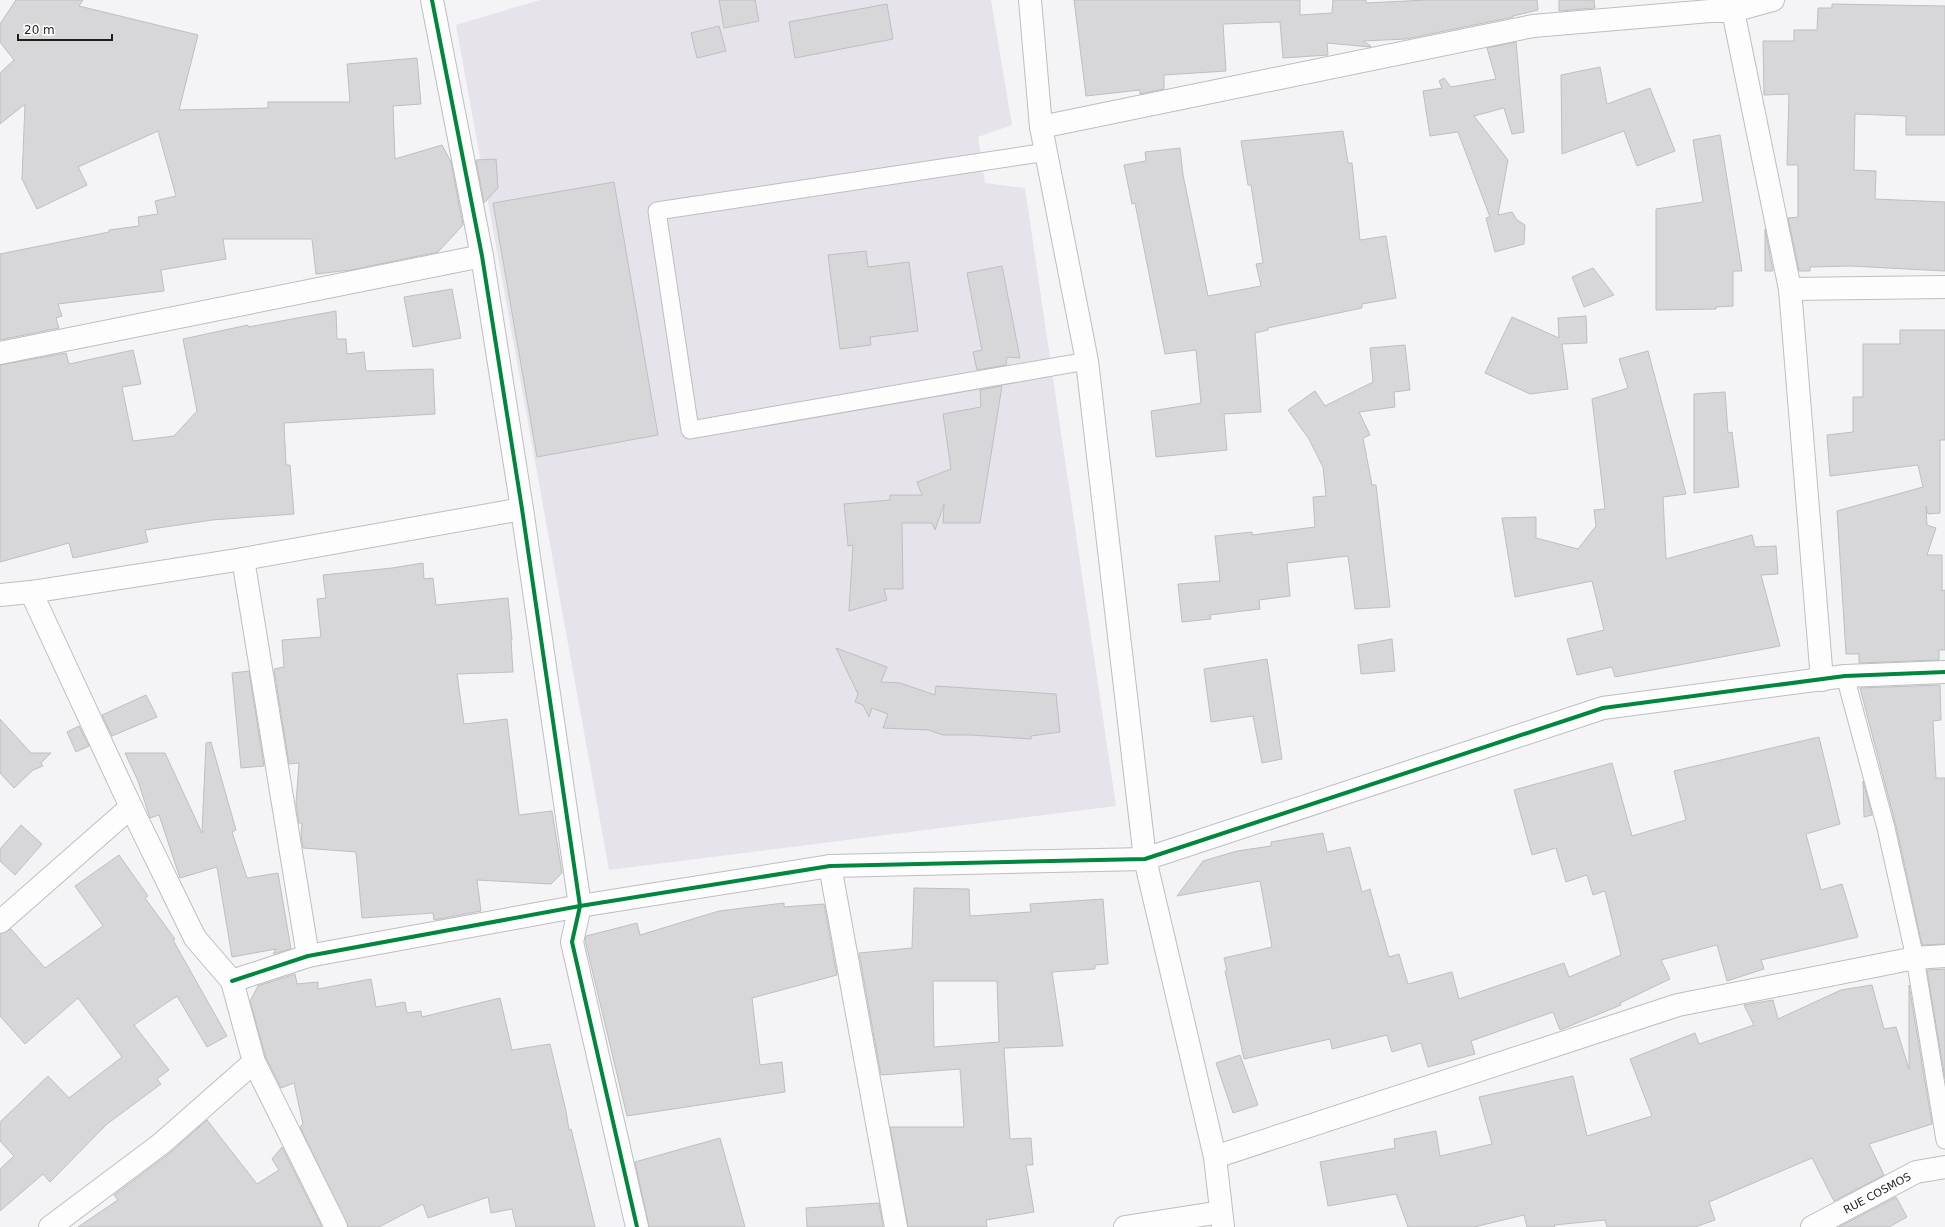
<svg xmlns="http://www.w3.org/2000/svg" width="1945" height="1227" font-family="'DejaVu Sans',sans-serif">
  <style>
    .built { fill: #e7e3eb }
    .building { fill: #d7d6d8; stroke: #bfbec0; fill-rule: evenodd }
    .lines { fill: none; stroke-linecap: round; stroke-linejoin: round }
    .lane-casing { stroke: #bebdc0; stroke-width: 19 }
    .street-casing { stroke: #bebdc0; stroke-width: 24 }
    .lane { stroke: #fdfdfe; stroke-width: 17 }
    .street { stroke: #fdfdfe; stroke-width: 22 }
    .cycleway-casing { stroke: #fff; stroke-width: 6 }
    .cycleway { stroke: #00873e; stroke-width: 4 }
    .labels { text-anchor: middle; stroke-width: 3.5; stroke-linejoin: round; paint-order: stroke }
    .street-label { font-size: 11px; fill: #1e1e1f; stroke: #fff }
  </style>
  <rect width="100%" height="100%" fill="#f4f3f6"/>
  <polygon class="built" points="540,0 991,0 1012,125 978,137 985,183 1025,188 1116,806 609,870 456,25"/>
  <g class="building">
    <polygon points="16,0 83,0 79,6 198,35 179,110 268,108 268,102 350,102 347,64 417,58 421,104 393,106 395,159 442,145 451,162 463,225 438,252 351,270 316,274 312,239 223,239 226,259 161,270 164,291 58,304 62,316 56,318 59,328 0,340 0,254 109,232 109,230 139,226 138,217 158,214 155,201 176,196 158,131 78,167 87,185 37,209 22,179 25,104 0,124 0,73 14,60 0,42 0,24"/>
    <polygon points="719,0 755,0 759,21 724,28"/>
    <polygon points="1074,0 1300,0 1300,15 1332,13 1333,0 1366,0 1366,3 1427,0 1537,0 1538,10 1513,16 1513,17 1406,39 1363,41 1371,46 1370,47 1327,43 1328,55 1283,58 1280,22 1223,24 1226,71 1164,75 1164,89 1140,94 1140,90 1086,96"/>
    <polygon points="1559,0 1594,0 1595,8 1559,11"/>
    <polygon points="887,4 893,39 795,58 789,22"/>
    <polygon points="1832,4 1945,6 1945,135 1906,135 1906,116 1855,114 1854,170 1876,171 1875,199 1945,202 1945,271 1850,266 1810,267 1810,271 1799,271 1788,218 1798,217 1798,165 1787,165 1789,94 1764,95 1763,41 1794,41 1794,30 1817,30 1818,8 1832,8"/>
    <polygon points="719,26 726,51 697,58 691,33"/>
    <polygon points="1516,42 1524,132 1512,134 1504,108 1474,116 1508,160 1498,215 1512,212 1517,220 1525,225 1524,244 1495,252 1486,218 1490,217 1458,132 1430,136 1423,91 1442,88 1439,81 1444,78 1451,87 1496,79 1487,48"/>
    <polygon points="1600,67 1607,104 1650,88 1675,151 1637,166 1624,131 1562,154 1561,75"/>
    <polygon points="1343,131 1348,163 1352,163 1360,240 1386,236 1396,298 1362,304 1362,308 1268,328 1268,330 1255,333 1261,412 1224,414 1227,450 1156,457 1151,411 1201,403 1196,350 1165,354 1135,203 1132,204 1124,165 1146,161 1145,152 1180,148 1183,175 1208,296 1261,286 1256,264 1263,263 1251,185 1248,185 1241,141"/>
    <polygon points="1720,135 1742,271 1733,271 1733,306 1716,307 1716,309 1656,310 1656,209 1703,202 1693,140"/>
    <polygon points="496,159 498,188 484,203 476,160"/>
    <polygon points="614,182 658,435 537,457 493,203"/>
    <polygon points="1765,229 1773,271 1765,271"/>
    <polygon points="866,251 868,267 909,262 918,331 870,337 871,345 840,349 828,255"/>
    <polygon points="1002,266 1020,358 1007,357 1006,365 977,370 973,352 982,350 967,273"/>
    <polygon points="1593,268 1614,295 1584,307 1572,277"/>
    <polygon points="452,289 461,338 413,347 404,297"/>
    <polygon points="336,311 337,339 346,339 347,354 364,352 366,371 433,369 435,414 284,423 286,465 290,465 294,514 212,520 145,530 148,542 73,558 69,543 0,562 0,365 66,353 69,364 133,350 141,384 122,387 133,441 174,436 197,411 183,339 248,325 248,327"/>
    <polygon points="1586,316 1587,343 1562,344 1568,389 1530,394 1485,373 1512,317 1559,338 1558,318"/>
    <polygon points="1900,330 1945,330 1945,440 1940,440 1940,513 1928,514 1926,506 1927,525 1936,528 1927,555 1942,555 1942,591 1945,590 1945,650 1939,650 1939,660 1859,663 1859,654 1846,654 1837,511 1923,487 1918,465 1830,476 1827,435 1853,432 1853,397 1863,397 1863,344 1900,344"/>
    <polygon points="1405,345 1410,390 1394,392 1395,407 1359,412 1370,435 1363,438 1372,485 1376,485 1390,607 1355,609 1348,556 1287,563 1290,596 1259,600 1260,609 1210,615 1211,619 1182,622 1178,584 1220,581 1215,536 1252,532 1252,535 1315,527 1313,497 1326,496 1323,467 1309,439 1288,410 1315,391 1325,406 1373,382 1370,348"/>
    <polygon points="1648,351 1686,494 1663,497 1666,559 1752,535 1755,547 1776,546 1778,574 1761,575 1780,646 1615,677 1612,667 1577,675 1567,639 1604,630 1592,581 1515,597 1502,518 1536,517 1536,538 1578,549 1596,526 1594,510 1605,509 1592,399 1628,388 1619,359"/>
    <polygon points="1002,386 980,523 943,523 944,504 935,530 932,523 902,523 903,589 884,589 887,600 849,611 853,545 848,546 844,504 890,500 890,495 922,495 917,482 951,469 943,414 981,407 980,390"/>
    <polygon points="1725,392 1728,433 1732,432 1739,487 1694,493 1694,394"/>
    <polygon points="423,563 424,579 433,578 436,605 508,598 512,640 511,640 513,672 457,674 464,724 507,719 519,815 552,811 562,873 551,884 477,880 481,911 434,920 433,913 362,918 356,852 303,848 301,836 302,823 299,823 296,803 299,763 289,764 274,669 284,667 282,640 321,637 317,599 326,598 323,575 392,568"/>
    <polygon points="1392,639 1395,671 1361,674 1358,645"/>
    <polygon points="836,648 887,667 881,682 900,683 935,695 936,686 1056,694 1060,732 1031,736 1031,739 971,735 943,735 928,730 883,728 888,714 872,708 869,717 863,705 855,702 858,694"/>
    <polygon points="1267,659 1282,759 1262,763 1253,716 1211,722 1204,669"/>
    <polygon points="249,671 264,766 241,768 232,673"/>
    <polygon points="1940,685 1941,720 1933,721 1936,778 1945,778 1945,944 1922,945 1896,826 1860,688"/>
    <polygon points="146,695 157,717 112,736 102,715"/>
    <polygon points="0,719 31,753 51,753 41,763 43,766 33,770 14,788 0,773"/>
    <polygon points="79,726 89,746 76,752 67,732"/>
    <polygon points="1819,737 1840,824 1806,834 1821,890 1842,884 1858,937 1761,960 1764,969 1727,981 1717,945 1661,960 1670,979 1620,1003 1621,1005 1560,1030 1553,1012 1471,1041 1475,1054 1428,1067 1421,1043 1392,1052 1387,1035 1332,1049 1330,1039 1244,1059 1225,971 1227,971 1224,958 1272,947 1260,881 1177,896 1203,861 1237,851 1271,846 1271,842 1323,833 1327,852 1350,847 1362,892 1370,889 1389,957 1399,954 1408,984 1452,972 1459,999 1564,963 1569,977 1621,955 1605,891 1593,895 1587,875 1566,882 1556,848 1532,855 1514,790 1612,763 1632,836 1686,820 1674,771"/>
    <polygon points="211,742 236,830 232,832 247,878 278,873 291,949 273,954 276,949 232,957 217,867 180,878 159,815 150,818 138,781 125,753 165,753 202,833 206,743"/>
    <polygon points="1863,781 1872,815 1864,817"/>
    <polygon points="21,825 42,844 15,875 0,861 0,849"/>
    <polygon points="119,855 148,896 145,898 175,939 173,940 227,1036 207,1047 177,996 134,1025 169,1070 157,1079 161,1084 107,1124 50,1182 43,1174 0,1211 0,1169 14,1156 0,1141 0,1122 48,1076 69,1098 122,1057 78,998 25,1044 0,1016 0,934 11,929 45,968 103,926 75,886"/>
    <path d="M914 888 969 889 970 916 1031 912 1030 904 1103 899 1108 964 1095 965V969L1052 972 1063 1046 1004 1048 1010 1139 1031 1138 1033 1165H1026L1034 1212 986 1220 987 1227H908L890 1127H964L960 1069 881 1075 859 953 912 948ZM933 981H997L999 1042 934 1047Z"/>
    <polygon points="784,903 784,907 824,904 837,975 752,998 760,1065 782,1062 785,1092 627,1116 585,940 586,936 637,923 640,935 719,911"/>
    <polygon points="1945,969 1945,1079 1927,970"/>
    <polygon points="295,974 297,984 318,982 318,989 371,979 376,1007 405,1002 407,1013 421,1011 422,1017 500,998 512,1050 550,1044 566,1111 569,1130 571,1129 595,1227 516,1227 512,1209 491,1213 488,1197 428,1218 423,1204 379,1227 348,1227 300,1127 303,1124 294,1083 281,1088 266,1058 250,1001 258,986"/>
    <polygon points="1872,985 1884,1029 1896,1027 1909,1069 1909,985 1932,1124 1869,1144 1884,1175 1834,1201 1812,1158 1709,1202 1715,1220 1695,1227 1607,1227 1605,1220 1554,1225 1555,1227 1527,1227 1524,1215 1474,1227 1408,1227 1396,1194 1328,1206 1320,1162 1395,1148 1394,1139 1436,1131 1440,1156 1492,1144 1479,1097 1573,1076 1587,1136 1652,1116 1630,1059 1695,1033 1699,1044 1754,1025 1744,1005 1773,1000 1778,1019 1841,990"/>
    <polygon points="1240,1055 1258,1105 1233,1113 1216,1063"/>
    <polygon points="207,1120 257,1184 279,1170 272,1159 282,1147 322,1227 78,1227 118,1200 114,1195 170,1153"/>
    <polygon points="720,1138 745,1227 649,1227 635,1162"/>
    <polygon points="1896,1197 1907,1217 1889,1227 1839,1227"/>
    <polygon points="879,1203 883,1227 807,1227 806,1208"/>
  </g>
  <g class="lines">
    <defs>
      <g id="lane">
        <polyline points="1047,152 657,211 690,430 1087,361"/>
        <polyline points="1845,676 1886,828 1915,958 1945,1140"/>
      </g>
      <g id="street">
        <polyline points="432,0 482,256 522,509 580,906 572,942 637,1227"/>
        <polyline points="1030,0 1041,127 1087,361 1145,859 1215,1157 1223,1227"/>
        <polyline points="1733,11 1790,289 1822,680"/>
        <polyline points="1041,127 1533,26 1710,11 1733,11 1773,0"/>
        <polyline points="1790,289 1945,287"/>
        <polyline points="0,353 482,256"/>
        <polyline points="243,559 308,956"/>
        <polyline points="31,592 131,807 195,938 232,981 254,1062 336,1227"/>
        <polyline points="0,595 31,592 243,559 522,509"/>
        <polyline points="830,866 896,1227"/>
        <polyline points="0,922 131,807"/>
        <polyline points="232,981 308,956 580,906 830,866 1145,859 1603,708 1845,676 1945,672"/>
        <polyline points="1215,1157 1678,1005 1915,958 1945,956"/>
        <polyline points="50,1227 162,1143 254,1062"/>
        <polyline points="1125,1227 1221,1212"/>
        <polyline points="1812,1227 1916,1172 1945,1167"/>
      </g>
    </defs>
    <use href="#lane" class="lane-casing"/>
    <use href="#street" class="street-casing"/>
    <use href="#lane" class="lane"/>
    <use href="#street" class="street"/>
    <defs>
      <g id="cycleway">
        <polyline points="432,0 482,256 522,509 580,906 572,942 637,1227"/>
        <polyline points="232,981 308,956 580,906 830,866 1145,859 1603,708 1845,676 1945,672"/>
      </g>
    </defs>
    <use href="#cycleway" class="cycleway-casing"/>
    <use href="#cycleway" class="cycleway"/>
  </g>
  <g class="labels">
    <g class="street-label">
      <text transform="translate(1877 1193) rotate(-28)" y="4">RUE COSMOS</text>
    </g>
  </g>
  <path d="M18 34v6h94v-6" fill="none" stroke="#1e1e1f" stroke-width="2"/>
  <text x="24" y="34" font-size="12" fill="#1e1e1f" stroke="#ffffff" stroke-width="3" paint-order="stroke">20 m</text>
</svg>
